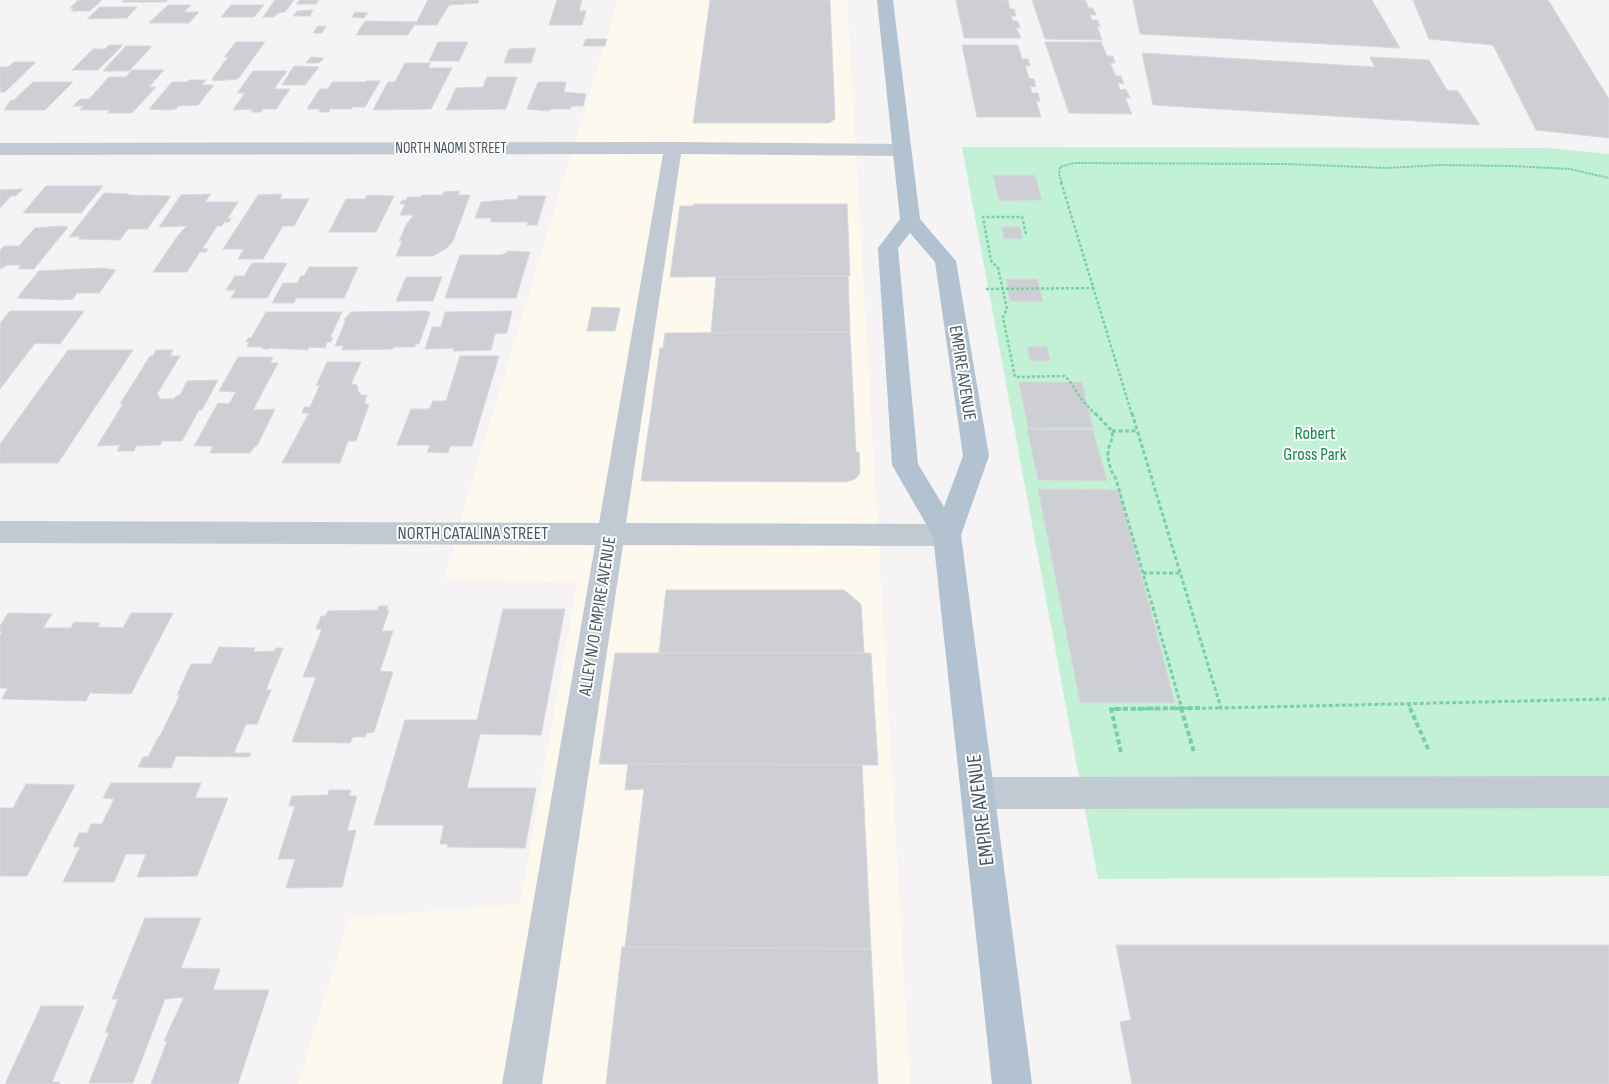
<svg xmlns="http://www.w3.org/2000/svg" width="1609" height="1084" font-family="'Sofia Sans Condensed',sans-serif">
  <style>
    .commercial { fill: #fdf9ef }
    .green { fill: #c3f1d5 }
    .building { fill: #cdcfd5; stroke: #d7d9de }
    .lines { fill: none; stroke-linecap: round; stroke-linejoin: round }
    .path-far3 { stroke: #7ad0a6; stroke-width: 2; stroke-dasharray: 2.5 1; stroke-linecap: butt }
    .path-far2 { stroke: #7ad0a6; stroke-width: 2.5; stroke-dasharray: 3 2; stroke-linecap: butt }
    .path-far1 { stroke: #7ad0a6; stroke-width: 3; stroke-dasharray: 4 2.5; stroke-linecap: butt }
    .path { stroke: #7ad0a6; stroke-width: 4; stroke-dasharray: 5 3; stroke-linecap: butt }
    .minor { fill: #c1cad2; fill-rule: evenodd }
    .major { fill: #b3c2d1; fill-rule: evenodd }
    .labels { text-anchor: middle; stroke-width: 4; stroke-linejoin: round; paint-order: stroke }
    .far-street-label { font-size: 15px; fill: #4a5661; stroke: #fff }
    .street-label { font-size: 18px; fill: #4a5661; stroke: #fff }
    .park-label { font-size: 18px; fill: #17864f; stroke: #fff }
    .near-street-label { font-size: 21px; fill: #4a5661; stroke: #fff }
  </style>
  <rect width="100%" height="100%" fill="#f5f3f3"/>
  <polygon class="commercial" points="618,0 847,0 910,1084 298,1084 349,918 520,904 577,583 445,578 465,505"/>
  <polygon class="green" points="962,147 1548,148 1609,154 1609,876 1098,879"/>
  <g class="building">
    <polygon points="78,0 102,0 90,11 71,11 74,8 70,8"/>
    <polygon points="124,0 168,0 166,2 122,2"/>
    <polygon points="275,0 294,0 285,12 278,13 274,17 263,17"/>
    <polygon points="300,0 319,0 316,4 296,4"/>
    <polygon points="428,0 479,0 478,3 449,5 437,25 415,25"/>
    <polygon points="557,0 582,0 579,11 586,11 582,25 549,25"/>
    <polygon points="710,0 830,0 835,119 829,123 693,123"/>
    <polygon points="956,0 1008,0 1010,9 1014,9 1016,16 1011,16 1013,21 1018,21 1020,28 1016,28 1021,38 964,38"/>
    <polygon points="1032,0 1085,0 1089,8 1093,8 1096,15 1090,15 1092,20 1098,20 1100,27 1097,26 1102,40 1045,39"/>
    <polygon points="1133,0 1372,0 1400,48 1140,34"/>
    <polygon points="1413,0 1548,0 1609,99 1609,138 1536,130 1493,45 1429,39"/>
    <polygon points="168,5 191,5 184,12 199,12 189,23 149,23"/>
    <polygon points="231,5 264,5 254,17 221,17"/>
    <polygon points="100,7 137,7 127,18 87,19"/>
    <polygon points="313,10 310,16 293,16 297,11"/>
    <polygon points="355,12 368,13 364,18 352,17"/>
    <polygon points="365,21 416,22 408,35 356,35"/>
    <polygon points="318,26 326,26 322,33 313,33"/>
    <polygon points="586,39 607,39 605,46 583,46"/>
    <polygon points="236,42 265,42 238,79 213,81 214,79 212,79 228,57 224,57"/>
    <polygon points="438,42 468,42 459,61 429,61"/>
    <polygon points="1045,42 1101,42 1107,56 1113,56 1115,63 1110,63 1116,76 1121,76 1124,84 1118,83 1120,90 1126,89 1130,98 1125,98 1132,114 1069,113"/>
    <polygon points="109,45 123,45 98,70 72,70 93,49 105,49"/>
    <polygon points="962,45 1018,45 1022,59 1028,59 1030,66 1025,65 1029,78 1034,79 1036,87 1030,86 1032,93 1038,93 1040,101 1036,101 1041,117 977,117"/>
    <polygon points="126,46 152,46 129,71 103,71"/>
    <polygon points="536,48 531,63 504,63 509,49"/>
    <polygon points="1142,53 1375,67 1370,57 1429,60 1447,90 1458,91 1480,125 1153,105"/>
    <polygon points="311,57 324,58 319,63 306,63"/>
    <polygon points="14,62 36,62 5,92 0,92 0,67 8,67"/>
    <polygon points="405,63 431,63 428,68 452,68 431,109 373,110 388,82 395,82"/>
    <polygon points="294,66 319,67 305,85 282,85"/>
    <polygon points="132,70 164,70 149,87 156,87 132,113 107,113 110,110 80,110 83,106 73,106 80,99 89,99 109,77 126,77"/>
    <polygon points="253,71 287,71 274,89 290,89 276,109 263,109 261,112 251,112 253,109 233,110 245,93 237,93"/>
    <polygon points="487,77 517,77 506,109 446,110 456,88 483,87"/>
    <polygon points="189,80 206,80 202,85 214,85 198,105 178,106 176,109 168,110 149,109 172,82 187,82"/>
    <polygon points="366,81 380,81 365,107 352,107 351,109 330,109 329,112 319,112 320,109 307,109 320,89 328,89 332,82 365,82"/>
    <polygon points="33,82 73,82 45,110 4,110 11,100 14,100"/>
    <polygon points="538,82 566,82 564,92 586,94 583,106 571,106 571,109 551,109 548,111 527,109"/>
    <polygon points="993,175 1035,175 1042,200 999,201"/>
    <polygon points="46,186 103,186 81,213 23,213"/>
    <polygon points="23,189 16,196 11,196 0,208 0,190"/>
    <polygon points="460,191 458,195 470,195 453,241 447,248 433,256 396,256 402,241 399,241 407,223 414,215 400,215 405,204 400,204 402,200 406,200 407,197 421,197 422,195 443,195 444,192"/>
    <polygon points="104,193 129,194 128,195 171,196 147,229 128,229 120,240 78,239 80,236 69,237"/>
    <polygon points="211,194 205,202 238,202 227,219 231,218 229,222 224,222 222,226 217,226 202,249 208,249 206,252 200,252 187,272 153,272 179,234 187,226 159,227 181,195"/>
    <polygon points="282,194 280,199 309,199 294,226 283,226 263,259 238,259 244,249 223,249 258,195"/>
    <polygon points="367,195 394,196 376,232 329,232 346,199 365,199"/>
    <polygon points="518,196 546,196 537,225 527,225 528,222 490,222 491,218 475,218 481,202 517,199"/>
    <polygon points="694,204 847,204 850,276 670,277 680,206 694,206"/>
    <polygon points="61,226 68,227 34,269 18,269 21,265 8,265 0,269 0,250 4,246 19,246 35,228"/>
    <polygon points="1002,227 1020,227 1022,239 1004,239"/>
    <polygon points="507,251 530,252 516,298 445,298 460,255 501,255 507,253"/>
    <polygon points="252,263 287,263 267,298 231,298 236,290 226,290 235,276 244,276"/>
    <polygon points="309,267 358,267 344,298 296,298 294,303 272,303 283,283 297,283 301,276 304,276"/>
    <polygon points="102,268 116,270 99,293 77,293 73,299 62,300 17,298 39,271"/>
    <polygon points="848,276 850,332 711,333 716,277"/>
    <polygon points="406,277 442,277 433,301 396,301"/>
    <polygon points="1006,279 1037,279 1043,302 1010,301"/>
    <polygon points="592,307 620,308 615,331 587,331"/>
    <polygon points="10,311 84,311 60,344 35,343 0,389 0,323"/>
    <polygon points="428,311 430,313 419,344 415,344 415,347 394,347 393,349 342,350 344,346 335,346 346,320 344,320 351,312"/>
    <polygon points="512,311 507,333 495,334 491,350 453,351 454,348 425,349 432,327 441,327 445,312"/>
    <polygon points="266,312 342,312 330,338 333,337 331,342 327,342 325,348 309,347 308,350 270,348 269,349 262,349 263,347 247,347 249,342 246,342 248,338 251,338"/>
    <polygon points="850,332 856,452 859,452 860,473 855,479 846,482 641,481 660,348 663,348 665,333"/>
    <polygon points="1047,346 1050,361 1030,361 1027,347"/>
    <polygon points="68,350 133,350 58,463 0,463 0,444"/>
    <polygon points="156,350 173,350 170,356 180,356 157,394 161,399 174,399 176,396 180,395 187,381 218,380 202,410 199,410 182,441 162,441 160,445 136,446 134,451 117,451 120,445 97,446 123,404 120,404 150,356 153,356"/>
    <polygon points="460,356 499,356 472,446 450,446 448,453 427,452 430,445 397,445 411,409 429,409 433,401 446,401"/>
    <polygon points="238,357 273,357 270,363 278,363 253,410 275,409 257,446 255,446 250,453 210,453 213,446 194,446 218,403 229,404 236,392 219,391"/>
    <polygon points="327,362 361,362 351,384 357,385 358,391 361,395 367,395 364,404 369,404 356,441 348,441 340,463 282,463 309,413 302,413 304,407 310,407 320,385 316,386"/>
    <polygon points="1019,382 1082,382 1093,428 1028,428"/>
    <polygon points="1027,429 1093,430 1107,481 1038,480"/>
    <polygon points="1038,489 1119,490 1175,703 1080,703"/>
    <polygon points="666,590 844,590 861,604 864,653 659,653"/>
    <polygon points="379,606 388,606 386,610 389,610 382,631 393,631 380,671 393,672 374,732 367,733 365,737 353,737 350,743 292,742 316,677 303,677 322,629 316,629 321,616 325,616 328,611 378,610"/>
    <polygon points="503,609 565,609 541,735 480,734 467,788 536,788 525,848 447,847 448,844 440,844 444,825 374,825 405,720 477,720"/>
    <polygon points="8,613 52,614 43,628 71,628 74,622 100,623 97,627 123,628 131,613 173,613 131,694 90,693 86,701 2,699 8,688 0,688 0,635 2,632 0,632 0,626"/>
    <polygon points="219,647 255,648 253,652 274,651 276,648 283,648 266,690 271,690 257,724 246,724 234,753 251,753 249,757 176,756 171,768 138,767 143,757 148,757 159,736 160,736 180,695 177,695 191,664 211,664"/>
    <polygon points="615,653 871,653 878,765 599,764"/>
    <polygon points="628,764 862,765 871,949 625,947 644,789 625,790"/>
    <polygon points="111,783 201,783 195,798 228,798 197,876 137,877 146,854 126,854 114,882 63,882 80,847 73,847 79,833 87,833 91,824 102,824 114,799 103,798"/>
    <polygon points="26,784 75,785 27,876 0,876 0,808 13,808"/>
    <polygon points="329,790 351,790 349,796 357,796 347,831 356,830 342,887 286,888 295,859 278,859 295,806 289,806 292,796 328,795"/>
    <polygon points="145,918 201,918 181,968 220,969 213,990 269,990 238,1084 151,1084 167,1041 164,1041 184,997 165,999 133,1083 89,1083 109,1032 105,1033 118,999 112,999"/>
    <polygon points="1116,945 1609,945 1609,1084 1132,1084 1120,1022 1131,1020"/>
    <polygon points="622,947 871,949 878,1084 606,1084"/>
    <polygon points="41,1006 84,1006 52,1082 60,1082 59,1084 5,1084"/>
  </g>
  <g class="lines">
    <polyline class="path-far3" points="1062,183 1059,174 1060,167 1074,163 1287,164 1387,168 1441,165 1511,166 1570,169 1609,178"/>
    <g class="path-far2">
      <polyline points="1061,182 1132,415"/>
      <polyline points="1026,234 1022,217 983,217 991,261 998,268 1007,309 1003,317 1015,377 1064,376 1069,380 1082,400 1096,415"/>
      <polyline points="986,289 1095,288"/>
    </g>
    <g class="path-far1">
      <path d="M1095 413 1112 431C1113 438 1111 441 1109 447 1106 458 1110 470 1116 479L1182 709"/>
      <polyline points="1132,413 1221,708 1609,699"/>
      <polyline points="1112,431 1137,431"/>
      <polyline points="1143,573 1180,573"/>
      <polyline points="1408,703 1411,709"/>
      <polyline points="1111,709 1221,708"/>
    </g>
    <g class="path">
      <polyline points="1181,708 1194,752"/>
      <polyline points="1410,708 1429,751"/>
      <polyline points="1121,752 1111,709 1201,708"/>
    </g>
    <g class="minor">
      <polygon points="673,142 902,144 909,146 911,150 909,154 902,156 681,154 626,523 947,524 957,527 961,535 957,543 947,546 623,545 542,1084 502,1084 595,545 0,543 0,521 599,523 663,154 0,155 0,143"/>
      <polygon points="1609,776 1609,808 978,809 966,804 961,793 966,782 978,777"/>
    </g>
    <path class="major" d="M877 0H893L920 219 956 261 989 456 961 535 1032 1084H992L933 536 892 465 878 248 900 219ZM910 233 935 262 963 456 944 507 918 464 898 248Z"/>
  </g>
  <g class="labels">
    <g class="far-street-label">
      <text x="451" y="153">NORTH NAOMI STREET</text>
    </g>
    <g class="street-label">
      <text transform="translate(963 373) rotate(81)" y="6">EMPIRE AVENUE</text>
      <text x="473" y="539">NORTH CATALINA STREET</text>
      <text transform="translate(597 616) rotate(-81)" y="6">ALLEY N/O EMPIRE AVENUE</text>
    </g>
    <g class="park-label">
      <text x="1315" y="439">Robert<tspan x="1315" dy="21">Gross Park</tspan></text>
    </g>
    <g class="near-street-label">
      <text transform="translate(980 810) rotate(-97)" y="7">EMPIRE AVENUE</text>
    </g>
  </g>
</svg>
